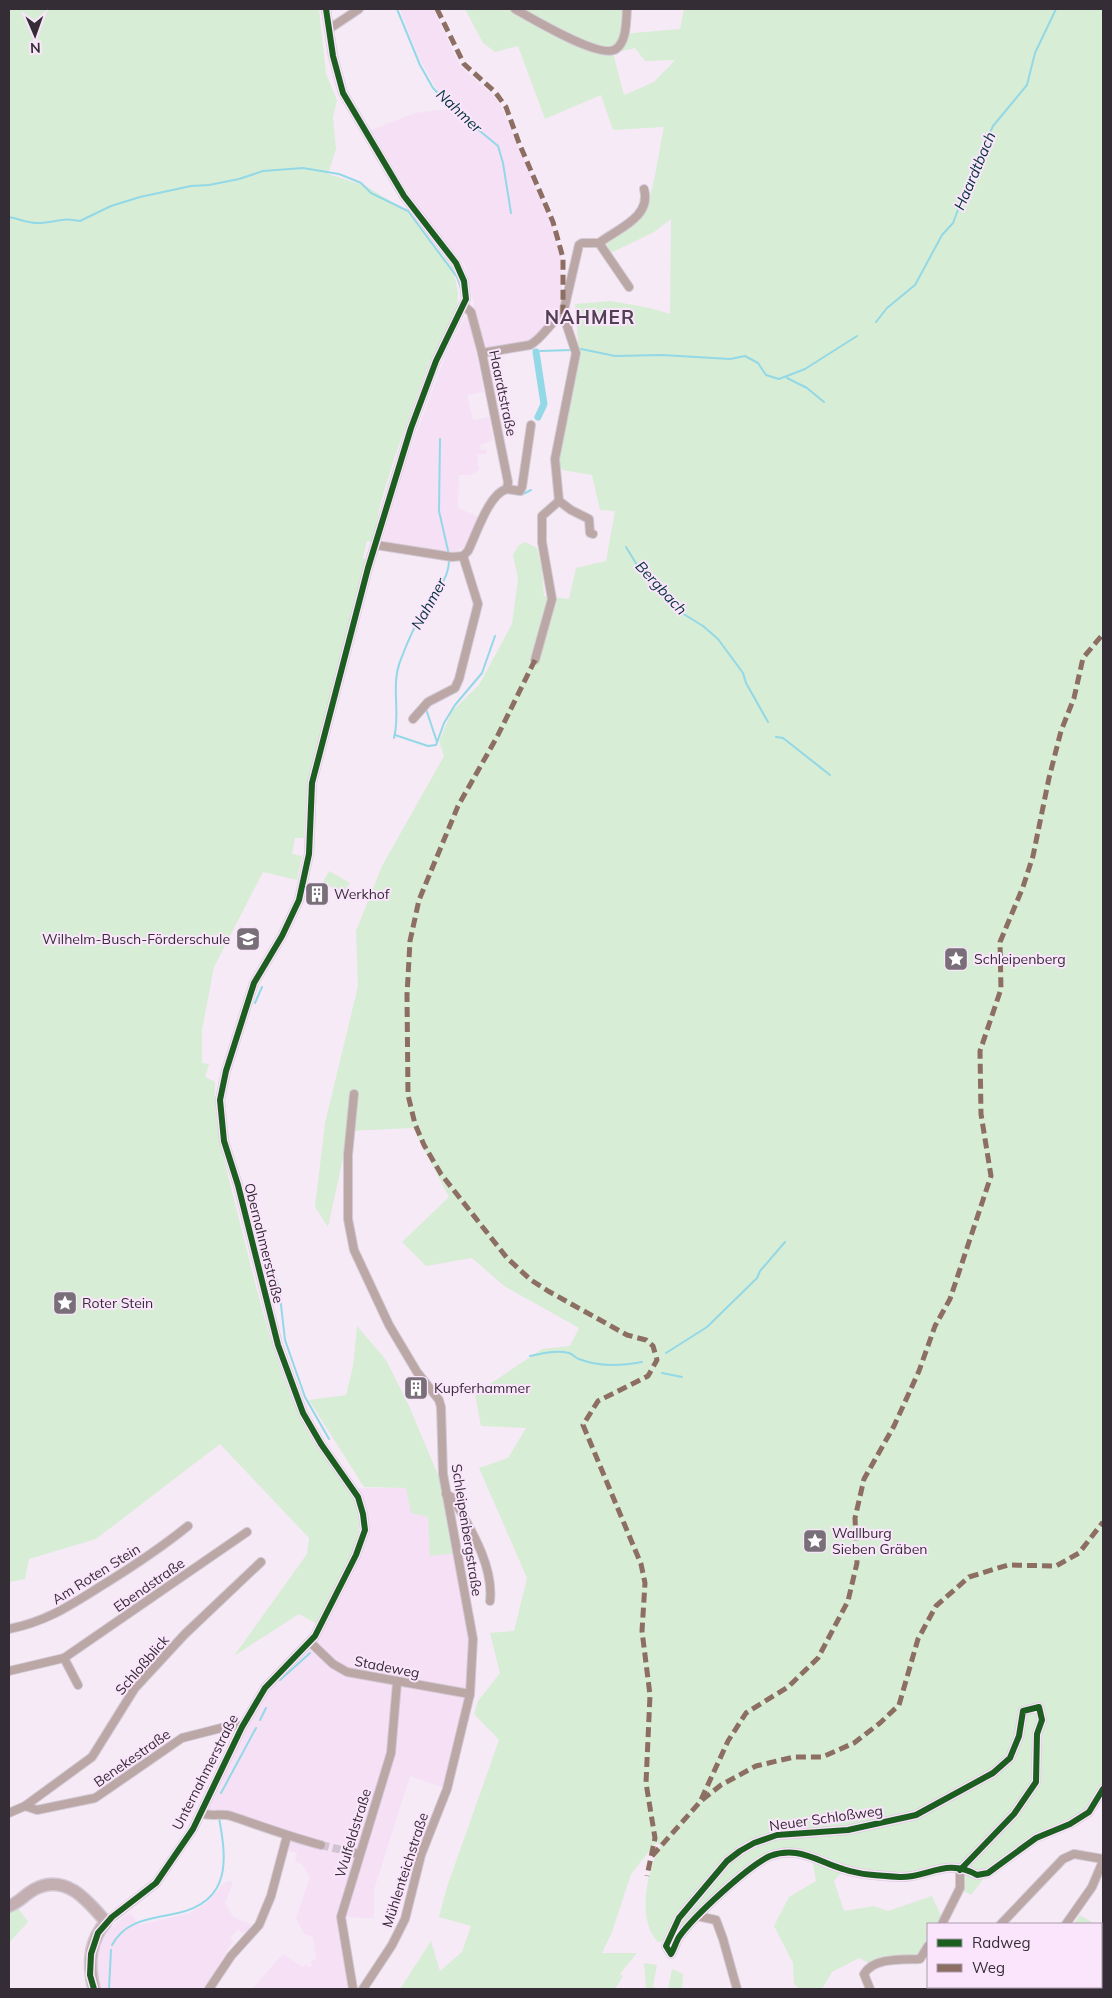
<svg xmlns="http://www.w3.org/2000/svg" width="1112" height="1998" font-family="Mulish,sans-serif">
  <style>
    .built { fill: #f5e0f6 }
    .green { fill: #d8edd5; fill-rule: evenodd }
    .lines { fill: none; stroke-linecap: round; stroke-linejoin: round }
    .stream { stroke: #93d8e6; stroke-width: 2 }
    .canal { stroke: #93d8e6; stroke-width: 7 }
    .street-tunnel { stroke: #cfc4d0; stroke-width: 8; stroke-dasharray: 8 4; stroke-linecap: butt }
    .street-casing { stroke: #d2c9d3; stroke-width: 10 }
    .secondary-casing { stroke: #d2c9d3; stroke-width: 14 }
    .street { stroke: #baa7a6; stroke-width: 8 }
    .secondary { stroke: #c3aeb1; stroke-width: 11 }
    .quiet { stroke: #8d6e63; stroke-width: 5; stroke-dasharray: 10 5; stroke-linecap: butt }
    .cycleway-casing { stroke: #fbe5fc; stroke-width: 9 }
    .cycleway { stroke: #1b5e20; stroke-width: 6 }
    .labels { text-anchor: middle; stroke-width: 4; stroke-linejoin: round; paint-order: stroke }
    .street-label { font-size: 14px; fill: #352d35; stroke: #fbe5fc }
    .poi-label { font-size: 14px; fill: #352d35; stroke: #fbe5fc; text-anchor: start }
    .water-label { font-size: 15px; font-style: italic; fill: #003239; stroke: #fbe5fc }
    .district-label { font-size: 19px; font-weight: bold; letter-spacing: 1px; fill: #524153; stroke: #fbe5fc }
  </style>
  <rect width="100%" height="100%" fill="#f6eaf7"/>
  <g class="built">
    <polygon points="400,9 434,9 460,66 494,96 501,106 552,223 561,258 562,307 533,341 484,349 465,265 420,210 371,130 415,113 448,109 419,58"/>
    <polygon points="465,317 468,319 472,331 484,392 467,395 473,420 489,417 493,440 480,445 481,450 486,449 487,453 477,455 479,470 470,475 459,475 458,508 479,517 464,548 453,552 389,544 383,539 406,461 446,354"/>
    <polygon points="353,1488 406,1488 457,1553 471,1625 472,1678 447,1789 410,1776 374,1890 374,1918 341,1917 353,1989 252,1989 283,1954 303,1967 305,1965 312,1967 311,1961 316,1960 313,1937 304,1934 296,1918 310,1877 302,1864 295,1862 297,1853 284,1849 287,1836 229,1815 201,1813 265,1688 310,1642 365,1530"/>
    <polygon points="231,1881 233,1882 225,1903 233,1917 252,1925 244,1934 238,1929 230,1938 233,1941 204,1989 100,1989 97,1964 100,1945 107,1932 118,1921 130,1913 139,1925 190,1913 206,1904 224,1883"/>
  </g>
  <g class="green">
    <path d="M9 9H319L326 74 337 100 333 117 336 149 328 174 366 186 405 210 453 268 458 293 457 309 430 361 395 456 380 505 373 542 367 541 363 558 365 559V567L307 784 304 838H295L292 854 302 856 297 880 263 872 214 967 202 1030V1063L209 1064 205 1077 215 1082C213 1130 229 1176 240 1223 258 1294 274 1365 306 1429 322 1462 357 1484 359 1523 360 1549 329 1600 317 1624L299 1614 234 1656 307 1554 309 1538 220 1444 96 1539 29 1559 25 1579 9 1582Z"/>
    <path d="M465 9H508L525 16 526 9H626L622 34 680 29 684 9H1103V1789L1089 1812 1036 1838 988 1873 971 1895 962 1890 960 1870 903 1877 844 1870 834 1881 844 1911 874 1906 888 1911 932 1896 942 1918 938 1924H928V1939L917 1957 871 1964 859 1958 832 1972 822 1989H799L794 1984 793 1963 774 1926 789 1897 816 1881 812 1858 799 1853 770 1856 702 1907 670 1940 658 1942C636 1919 647 1870 661 1845L656 1843 631 1874 612 1932 602 1953H637L620 1974 623 1976 615 1989H400L431 1941 440 1971 462 1952 471 1926 439 1917 447 1887 499 1740 474 1714 478 1701 500 1673 490 1633 514 1631 527 1578 479 1468 508 1458 526 1428 481 1426 475 1394 542 1349 570 1346 579 1328 504 1286 472 1258 426 1266 402 1242 449 1197 413 1128 349 1131 328 1227 315 1207 325 1123 358 986 356 931 382 866 444 756 439 741 452 711 479 685 512 624 518 579 513 555 518 546 525 542 537 548 542 569 544 596 569 599 576 568 606 561 615 511 600 510 592 475 562 470 557 457 579 351 575 304 611 301 650 308 670 314 671 219 654 232 611 253 604 243C617 235 634 227 643 213 654 196 659 148 664 127L613 130 601 95 545 119 518 46 495 52 483 43ZM635 48 645 61 675 60 654 82 624 95 613 53Z"/>
    <polygon points="329,871 350,883 343,894 323,882"/>
    <polygon points="357,1326 386,1360 409,1406 446,1494 457,1553 430,1556 428,1517 411,1513 406,1488 364,1487 309,1400 346,1395 353,1366"/>
    <polygon points="19,1901 18,1908 28,1922 9,1943 9,1906"/>
    <polygon points="1080,1915 1095,1924 1074,1924"/>
    <polygon points="644,1963 657,1965 653,1987 663,1989 646,1989"/>
    <polygon points="670,1968 683,1974 682,1989 668,1989 672,1969"/>
    <polygon points="1015,1987 1067,1987 1064,1989 1012,1989"/>
  </g>
  <g class="lines">
    <g class="stream">
      <polyline points="397,9 420,65 433,88 451,107 498,146 503,163 511,213"/>
      <path d="M9 217C20 219 29 224 41 223 58 222 62 217 80 221L111 206 140 197 191 186 209 185 239 179 263 171 303 168 339 174 354 180 361 183 371 193 408 211 457 277 461 288"/>
      <polyline points="876,322 887,308 915,285 942,235 953,223 971,175 993,126 1027,85 1035,53 1056,9"/>
      <polyline points="581,349 615,356 662,355 730,359 745,356 758,363 766,375 779,379 805,369 857,336"/>
      <polyline points="540,351 572,350"/>
      <polyline points="787,378 807,388 824,402"/>
      <polyline points="440,439 439,511 449,555"/>
      <polyline points="521,495 531,490"/>
      <polyline points="626,547 637,565 647,571 677,610 703,626 718,639 743,673 746,683 768,722"/>
      <polyline points="426,709 437,742"/>
      <polyline points="395,735 428,746 436,745 444,723 455,705 482,673 495,636"/>
      <polyline points="776,737 783,738 830,775"/>
      <path d="M394 738C401 712 390 685 401 659 407 643 415 625 424 610 434 594 449 580 449 560"/>
      <polyline points="255,1003 262,987"/>
      <polyline points="256,1208 258,1229 265,1250"/>
      <polyline points="273,1270 279,1287 285,1340 305,1397 329,1439"/>
      <polyline points="666,1353 707,1327 757,1278 760,1271 785,1242"/>
      <path d="M530 1356C543 1353 555 1350 569 1353 573 1354 575 1358 579 1359 599 1367 621 1366 642 1362"/>
      <polyline points="662,1373 682,1377"/>
      <polyline points="280,1680 310,1653"/>
      <polyline points="260,1720 266,1708"/>
      <polyline points="221,1793 256,1728"/>
      <path d="M112 1945C126 1919 152 1919 178 1913 231 1901 227 1860 219 1818"/>
      <polyline points="1101,1961 1101,1960"/>
      <polyline points="109,1989 111,1950"/>
      <polyline points="1066,1989 1066,1987"/>
    </g>
    <polyline class="canal" points="536,352 544,404 538,417"/>
    <polyline class="street-tunnel" points="321,1845 346,1851"/>
    <defs>
      <g id="street">
        <path d="M515 9C531 18 601 60 616 49 627 41 626 21 627 9"/>
        <polyline points="329,29 359,9"/>
        <path d="M599 243C617 229 652 217 644 189"/>
        <path d="M482 353 530 345C543 338 550 322 563 314L579 245 582 243H599L629 287"/>
        <polyline points="507,489 520,491 522,487 531,425"/>
        <polyline points="559,501 571,510 589,519 590,533 593,534"/>
        <path d="M376 545 452 557 463 556 468 551C476 535 489 493 507 489L508 482 482 353 471 312 464 306"/>
        <polyline points="535,660 552,599 542,542 542,516 559,501 555,459 576,353 563,314"/>
        <polyline points="413,719 428,702 455,688 459,679 478,604 463,556"/>
        <polyline points="354,1094 348,1155 348,1219 354,1250 389,1325 417,1372 439,1400 441,1407 443,1474 473,1639 470,1694 447,1789 421,1855 405,1919 392,1945 363,1989"/>
        <path d="M446 1494 453 1498C470 1528 494 1566 490 1601"/>
        <path d="M9 1629C49 1621 72 1604 106 1583 135 1565 162 1547 188 1526"/>
        <polyline points="310,1642 333,1664 347,1672 470,1694"/>
        <polyline points="64,1658 78,1685"/>
        <polyline points="9,1671 64,1658 247,1532"/>
        <polyline points="25,1806 37,1810 95,1798 182,1738 229,1726 237,1725 242,1727"/>
        <polyline points="9,1813 25,1806 92,1757 135,1688 185,1634 261,1562"/>
        <path d="M201 1813C211 1817 221 1813 231 1816 261 1826 290 1837 321 1845"/>
        <polyline points="346,1851 359,1854"/>
        <path d="M960 1870 1014 1814 1036 1782 1037 1734 1042 1720 1039 1707 1023 1711 1019 1736 1010 1758 993 1773 916 1815 848 1830 777 1835 754 1843 740 1851 727 1861 679 1918 666 1946 671 1954C674 1949 676 1942 679 1937 693 1917 748 1866 770 1856 778 1853 788 1852 796 1853 812 1855 828 1865 843 1869 861 1875 881 1876 900 1877 927 1878 947 1857 977 1875L988 1873 1036 1838 1070 1824 1089 1812 1103 1789"/>
        <polyline points="697,1916 716,1920 723,1939 737,1989"/>
        <polyline points="106,1922 156,1883 193,1829 242,1727 265,1688 315,1636 356,1555 365,1530 363,1514 358,1497 321,1444 303,1413 278,1345 238,1185 224,1141 220,1100 226,1071 254,983 282,936 299,900 309,854 312,783 368,568 411,428 436,361 466,299 464,281 456,263 404,196 343,93 333,56 326,9"/>
        <polyline points="942,1924 960,1888 960,1870"/>
        <polyline points="1001,1924 1063,1859 1074,1854 1103,1859"/>
        <polyline points="1066,1924 1092,1887 1103,1861"/>
        <polyline points="1101,1930 1102,1929"/>
        <polyline points="209,1989 231,1956 259,1925 271,1896 287,1836"/>
        <polyline points="353,1989 341,1917 391,1753 397,1683"/>
        <path d="M870 1989 864 1974C874 1957 903 1960 920 1959L928 1946"/>
        <polyline points="939,1989 941,1987"/>
        <polyline points="1005,1989 1008,1987"/>
      </g>
      <path id="secondary" d="M9 1906C19 1903 25 1894 35 1889 66 1873 88 1901 106 1922 89 1941 88 1965 94 1989"/>
    </defs>
    <use href="#street" class="street-casing"/>
    <use href="#secondary" class="secondary-casing"/>
    <use href="#street" class="street"/>
    <use href="#secondary" class="secondary"/>
    <g class="quiet">
      <polyline points="437,9 464,64 495,92 506,107 519,143 553,222 563,258 563,314"/>
      <polyline points="535,660 497,737 458,806 419,900 410,941 407,995 408,1095 415,1124 424,1145 441,1174 507,1258 531,1280 548,1291 627,1335 646,1340 653,1346 657,1360 648,1376 598,1401 583,1425 641,1564 645,1583 642,1631 650,1695 646,1783 655,1838 647,1876"/>
      <polyline points="702,1800 721,1785 756,1766 794,1757 822,1757 854,1743 880,1723 899,1705 918,1639 936,1606 969,1577 1008,1565 1056,1566 1079,1553 1103,1522"/>
      <polyline points="652,1856 700,1802 728,1741 746,1713 788,1687 818,1658 848,1601 857,1563 855,1518 864,1479 894,1426 919,1371 935,1326 950,1299 991,1176 981,1114 980,1051 1001,989 1000,942 1023,887 1033,856 1049,778 1061,731 1074,698 1083,658 1103,634"/>
      <polyline points="1101,1930 1102,1929"/>
    </g>
    <defs>
      <g id="cycleway">
        <path d="M960 1870 1014 1814 1036 1782 1037 1734 1042 1720 1039 1707 1023 1711 1019 1736 1010 1758 993 1773 916 1815 848 1830 777 1835 754 1843 740 1851 727 1861 679 1918 666 1946 671 1954C674 1949 676 1942 679 1937 693 1917 748 1866 770 1856 778 1853 788 1852 796 1853 812 1855 828 1865 843 1869 861 1875 881 1876 900 1877 927 1878 947 1857 977 1875L988 1873 1036 1838 1070 1824 1089 1812 1103 1789"/>
        <polyline points="94,1989 90,1975 91,1954 98,1933 112,1917 156,1883 193,1829 242,1727 265,1688 315,1636 356,1555 365,1530 363,1514 358,1497 321,1444 303,1413 278,1345 238,1185 224,1141 220,1100 226,1071 254,983 282,936 299,900 309,854 312,783 368,568 411,428 436,361 466,299 464,281 456,263 404,196 343,93 333,56 326,9"/>
      </g>
    </defs>
    <use href="#cycleway" class="cycleway-casing"/>
    <use href="#cycleway" class="cycleway"/>
  </g>
  <defs>
    <symbol id="building-square" viewBox="-11 -11 22 22"><rect x="-9" y="-9" width="18" height="18" rx="4" fill="#796f79" stroke="#fbe5fc"/><path d="M-4-6H4V6H1V3H-1V6H-4ZM-2.5-4.3h1.7v1.8h-1.7ZM.8-4.3h1.7v1.8H.8ZM-2.5-1h1.7V.8h-1.7ZM.8-1h1.7V.8H.8Z" fill="#fff"/></symbol>
    <symbol id="school-square" viewBox="-11 -11 22 22"><rect x="-9" y="-9" width="18" height="18" rx="4" fill="#796f79" stroke="#fbe5fc"/><path d="M0-5L7-2L0 1L-7-2ZM-4 1L0 2.5L4 1V4Q0 6-4 4Z" fill="#fff"/></symbol>
    <symbol id="sight-square" viewBox="-11 -11 22 22"><rect x="-9" y="-9" width="18" height="18" rx="4" fill="#796f79" stroke="#fbe5fc"/><path d="M0-6L1.8-2.2L6-1.7L2.9 1.2L3.7 5.4L0 3.3L-3.7 5.4L-2.9 1.2L-6-1.7L-1.8-2.2Z" fill="#fff"/></symbol>
  </defs>
  <g fill-rule="evenodd">
    <use href="#building-square" x="303" y="880" width="28" height="28"/>
    <use href="#school-square" x="234" y="925" width="28" height="28"/>
    <use href="#sight-square" x="942" y="945" width="28" height="28"/>
    <use href="#sight-square" x="51" y="1289" width="28" height="28"/>
    <use href="#building-square" x="402" y="1374" width="28" height="28"/>
    <use href="#sight-square" x="801" y="1527" width="28" height="28"/>
  </g>
  <g class="labels">
    <g class="street-label">
      <text transform="translate(503 393) rotate(78)" y="5">Haardtstraße</text>
      <text transform="translate(264 1243) rotate(76)" y="5">Obernahmerstraße</text>
      <text transform="translate(467 1530) rotate(81)" y="5">Schleipenbergstraße</text>
      <text transform="translate(96 1574) rotate(-32)" y="5">Am Roten Stein</text>
      <text transform="translate(149 1585) rotate(-35)" y="5">Ebendstraße</text>
      <text transform="translate(142 1665) rotate(-49)" y="5">Schloßblick</text>
      <text transform="translate(387 1667) rotate(11)" y="5">Stadeweg</text>
      <text transform="translate(132 1758) rotate(-35)" y="5">Benekestraße</text>
      <text transform="translate(205 1772) rotate(-63)" y="5">Unternahmerstraße</text>
      <text transform="translate(826 1818) rotate(-8)" y="5">Neuer Schloßweg</text>
      <text transform="translate(353 1833) rotate(-73)" y="5">Wulfeldstraße</text>
      <text transform="translate(405 1870) rotate(-72)" y="5">Mühlenteichstraße</text>
    </g>
    <g class="poi-label">
      <text x="334" y="899">Werkhof</text>
      <text x="230" y="944" text-anchor="end">Wilhelm-Busch-Förderschule</text>
      <text x="974" y="964">Schleipenberg</text>
      <text x="82" y="1308">Roter Stein</text>
      <text x="434" y="1393">Kupferhammer</text>
      <text x="832" y="1538">Wallburg<tspan x="832" dy="16">Sieben Gräben</tspan></text>
    </g>
    <g class="water-label">
      <text transform="translate(459 111) rotate(43)" y="5">Nahmer</text>
      <text transform="translate(975 171) rotate(-67)" y="5">Haardtbach</text>
      <text transform="translate(661 588) rotate(47)" y="5">Bergbach</text>
      <text transform="translate(429 604) rotate(-61)" y="5">Nahmer</text>
    </g>
    <g class="district-label">
      <text x="590" y="324">NAHMER</text>
    </g>
  </g>
  <rect width="1112" height="1998" fill="none" stroke="#352d35" stroke-width="20"/>
  <rect x="927" y="1923" width="175" height="65" fill="#fbe5fc" stroke="#ac9bac"/>
  <rect x="937" y="1939" width="25" height="8" fill="#1b5e20" stroke="#ac9bac"/>
  <text x="972" y="1948" font-size="15" fill="#352d35">Radweg</text>
  <rect x="937" y="1964" width="25" height="8" fill="#8d6e63" stroke="#ac9bac"/>
  <text x="972" y="1973" font-size="15" fill="#352d35">Weg</text>
  <g transform="translate(35 35) rotate(178)" stroke="#fbe5fc" stroke-width="4" paint-order="stroke">
  <path d="M0-4L9 19L0 12L-9 19Z" fill="#352d35"/>
  <text y="-8" font-size="14" font-weight="bold" text-anchor="middle" fill="#352d35">N</text>
  </g>
</svg>
